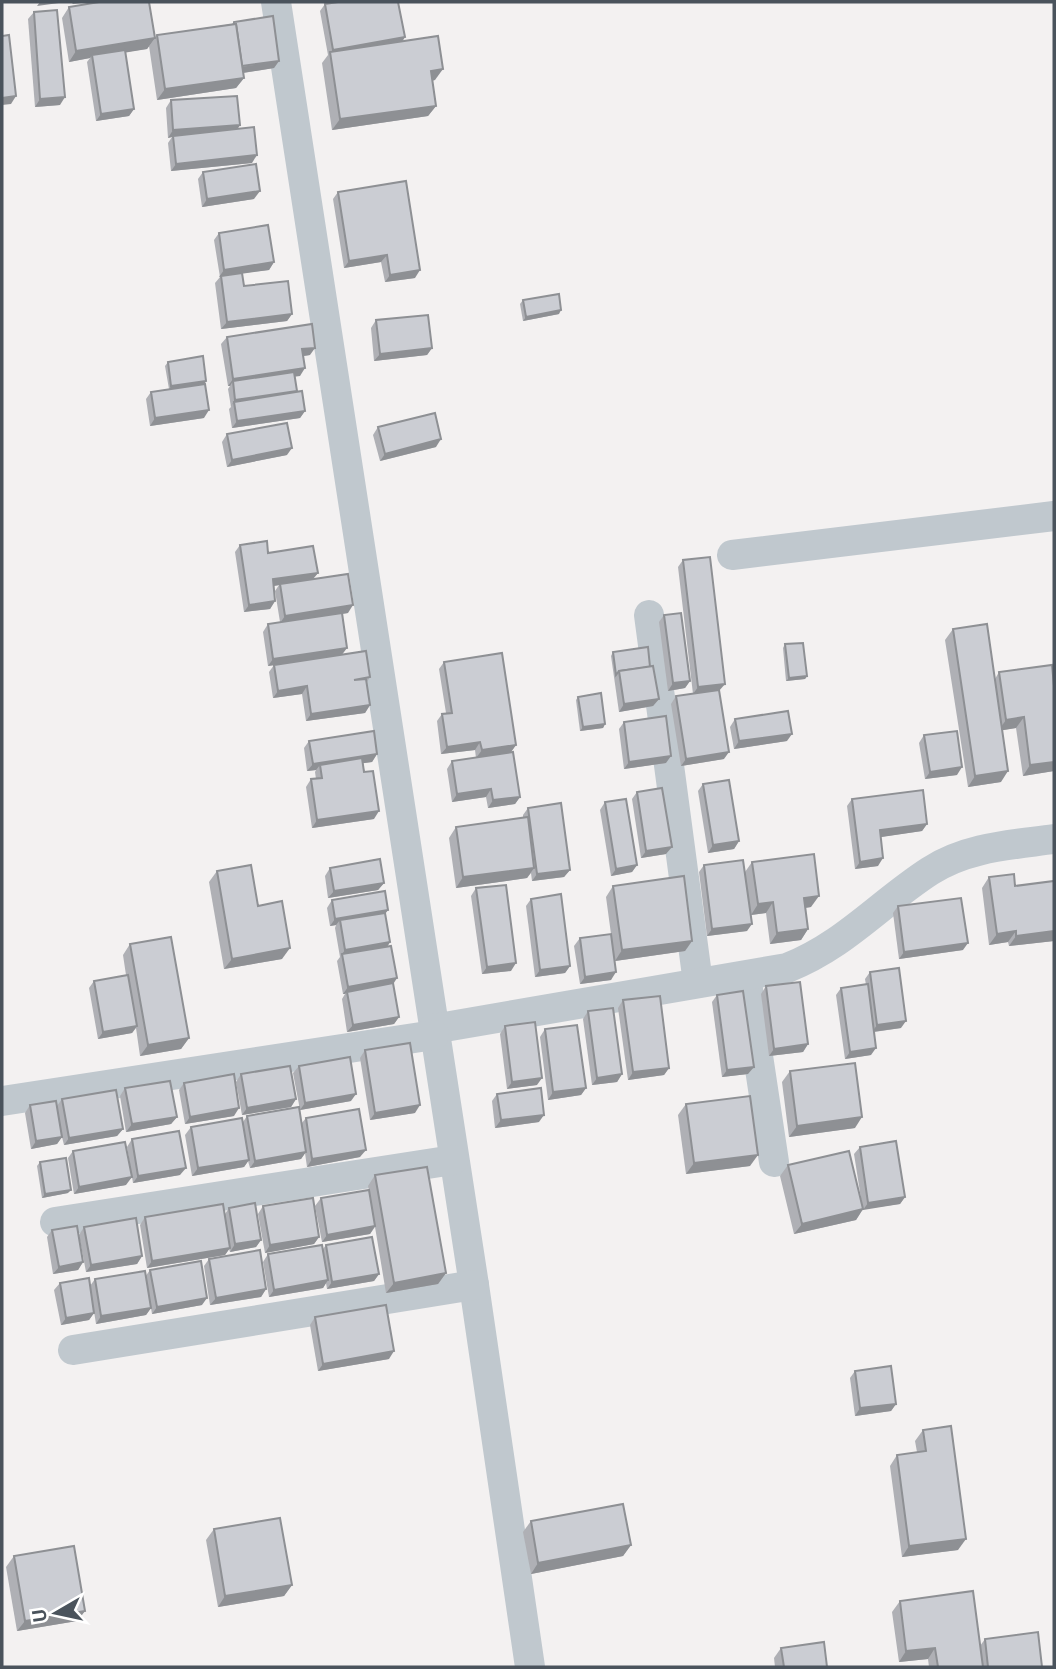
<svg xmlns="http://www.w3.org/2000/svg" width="1056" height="1669" font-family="Roboto,sans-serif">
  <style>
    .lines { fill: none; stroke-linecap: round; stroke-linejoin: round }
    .minor { stroke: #c0c8ce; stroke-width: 30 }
    .wall { fill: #afb0b5 }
    .shaded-wall { fill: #8e9094 }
    .building { fill: #cbcdd3; stroke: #8e9094; stroke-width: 2 }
  </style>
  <rect width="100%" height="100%" fill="#f3f1f1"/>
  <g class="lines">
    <g class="minor">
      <polyline points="276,2 474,1285 530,1667"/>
      <polyline points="732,555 1054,516"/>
      <polyline points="649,615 698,983"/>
      <polyline points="746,976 774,1162"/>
      <path d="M433 1029 787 968C845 945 879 904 930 871 967 847 1011 845 1054 839"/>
      <polyline points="2,1101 434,1035"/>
      <polyline points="55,1222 453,1160"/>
      <polyline points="73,1350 474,1285"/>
    </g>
  </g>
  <g class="wall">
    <polygon points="325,4 405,37 402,41 435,80 432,81 436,106 428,116 332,130 322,63 328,55 320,11"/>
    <polygon points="69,7 155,38 147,49 125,52 134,109 129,116 96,121 87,62 90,58 69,62 62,18"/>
    <polygon points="34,12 60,105 35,107 28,19"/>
    <polygon points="234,22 279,61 274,68 243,73 244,78 236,88 157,100 149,46 157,35 232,24"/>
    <polygon points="171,100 240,125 237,129 252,163 171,171 168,143 172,137 168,138 166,108"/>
    <polygon points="203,172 254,199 202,207 198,179"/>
    <polygon points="338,192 415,278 385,282 381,262 344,268 333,199"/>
    <polygon points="219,233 274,262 269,270 242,273 244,286 292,314 287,321 221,329 215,283 220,277 214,240"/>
    <polygon points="523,300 559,314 523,321 520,304"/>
    <polygon points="376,320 432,348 427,355 374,361 371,328"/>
    <polygon points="227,337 310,355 303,356 300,376 295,376 296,392 305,411 300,418 232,428 229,409 231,407 228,389 230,386 228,386 221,344"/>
    <polygon points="168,362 206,381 204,384 204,418 150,426 146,399 151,392 169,389 165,366"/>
    <polygon points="378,427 436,447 380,461 373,435"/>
    <polygon points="227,434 287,455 227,467 222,442"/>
    <polygon points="240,545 268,553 318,573 313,579 348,613 342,614 342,655 370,677 367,682 370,705 365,713 306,721 302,694 273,698 269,672 274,665 268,666 263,632 268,624 280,622 275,591 279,585 273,586 275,601 270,609 244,612 235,552"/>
    <polygon points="683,560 719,691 724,759 681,766 671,704 676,696 693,694 678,567"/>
    <polygon points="664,615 690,681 685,688 668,691 659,622"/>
    <polygon points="953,629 995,679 999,672 1054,771 1023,776 1016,728 1002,730 1001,782 968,787 945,640"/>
    <polygon points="785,644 807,676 805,679 786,681 783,648"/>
    <polygon points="613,652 650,667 659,699 653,706 619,712 611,656"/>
    <polygon points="444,662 516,745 511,752 520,797 515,804 488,808 486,797 452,802 447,769 452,761 476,758 475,750 441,754 437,721 442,714 446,713 439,669"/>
    <polygon points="578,697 605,724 603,728 580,731 576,700"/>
    <polygon points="735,719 787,741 734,749 730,727"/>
    <polygon points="624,722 666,763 624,769 619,729"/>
    <polygon points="924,735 957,775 925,779 919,743"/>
    <polygon points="309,741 377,754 372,762 363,763 374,819 312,828 306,787 311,779 316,779 315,772 316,770 307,771 304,748"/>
    <polygon points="703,784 739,841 734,849 708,853 698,791"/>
    <polygon points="637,792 666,854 641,858 632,799"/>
    <polygon points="852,799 927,824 922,831 880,837 878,866 855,869 847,806"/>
    <polygon points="605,802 637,865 632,872 611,876 600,810"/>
    <polygon points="528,808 570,870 564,877 532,881 531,873 527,878 456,888 449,838 456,827 523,818 523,815"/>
    <polygon points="752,862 811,907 805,908 808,929 801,940 770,944 766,913 751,915 747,931 707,936 699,872 704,865 745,872"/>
    <polygon points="330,868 384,883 378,890 328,898 325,876"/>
    <polygon points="217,871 258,906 282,959 224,969 209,882"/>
    <polygon points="989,877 1015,886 1054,881 1054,941 1009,946 1008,942 989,945 982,888"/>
    <polygon points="613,886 692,941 685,951 615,961 611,980 580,984 574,946 580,938 611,934 606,897"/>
    <polygon points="476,888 511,971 482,974 471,896"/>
    <polygon points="531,899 570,966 565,973 535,977 526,906"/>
    <polygon points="332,900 385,914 390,942 387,947 399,1017 394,1024 347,1032 342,999 345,994 343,994 337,961 340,957 335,928 336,925 330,926 327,908"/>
    <polygon points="898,906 963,950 899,959 893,913"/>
    <polygon points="130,944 189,1038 181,1049 140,1056 136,1028 132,1033 98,1039 89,988 94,981 126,975 123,955"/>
    <polygon points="870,972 901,1028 874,1032 871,1055 845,1059 836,995 841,988 866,985 865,979"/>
    <polygon points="766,986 808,1044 803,1052 769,1056 761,994"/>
    <polygon points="717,995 748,1074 722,1077 712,1002"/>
    <polygon points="623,1000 669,1068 664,1075 628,1080 618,1008"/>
    <polygon points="588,1011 622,1074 617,1082 592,1085 583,1019"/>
    <polygon points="505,1026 537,1085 507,1089 500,1034"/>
    <polygon points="545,1029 586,1088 581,1095 548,1100 540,1037"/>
    <polygon points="365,1050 415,1113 370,1120 360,1058"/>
    <polygon points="299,1066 351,1101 300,1110 293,1073"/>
    <polygon points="790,1071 855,1128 789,1137 782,1082"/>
    <polygon points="241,1074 296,1099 291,1107 242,1115 236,1082"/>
    <polygon points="184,1083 234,1116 185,1124 179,1090"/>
    <polygon points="125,1088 177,1117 171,1124 126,1132 120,1096"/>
    <polygon points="497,1094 539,1122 495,1128 492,1101"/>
    <polygon points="62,1099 123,1129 117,1136 64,1145 62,1137 57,1144 31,1149 25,1113 30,1105 57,1106"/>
    <polygon points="686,1104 750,1166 686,1174 678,1115"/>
    <polygon points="247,1116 301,1124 306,1118 360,1157 307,1167 305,1153 301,1159 250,1168 248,1161 244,1167 192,1176 185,1135 191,1127 243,1122"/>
    <polygon points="132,1139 180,1175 133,1183 127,1147"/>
    <polygon points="860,1147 905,1197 900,1204 863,1209 856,1220 794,1234 780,1176 788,1165 862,1205 854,1154"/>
    <polygon points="73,1151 126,1185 74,1194 68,1158"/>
    <polygon points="40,1162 68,1193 42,1198 37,1166"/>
    <polygon points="375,1175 446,1273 438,1284 386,1293 375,1227 370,1234 322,1242 315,1206 321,1198 369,1190 368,1186"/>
    <polygon points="263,1206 319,1237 314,1244 265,1253 258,1214"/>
    <polygon points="229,1208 261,1240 256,1247 230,1252 229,1249 225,1255 147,1268 140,1225 145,1217 225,1214"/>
    <polygon points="84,1227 142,1256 137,1264 86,1272 79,1235"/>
    <polygon points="52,1230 83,1262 78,1270 53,1274 47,1237"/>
    <polygon points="326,1245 379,1274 374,1281 327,1289 326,1283 323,1288 269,1297 263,1262 268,1254 323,1249"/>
    <polygon points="209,1259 266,1289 261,1297 210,1305 204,1266"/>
    <polygon points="150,1270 202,1305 152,1314 151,1308 146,1315 96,1324 93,1305 94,1313 89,1320 61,1325 54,1290 60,1283 90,1286 95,1279 145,1277"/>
    <polygon points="315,1317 389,1359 318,1371 310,1325"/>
    <polygon points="855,1371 896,1404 891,1411 855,1416 850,1378"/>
    <polygon points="923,1430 958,1550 902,1557 890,1466 897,1455 917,1452 915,1441"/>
    <polygon points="531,1521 631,1545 623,1556 531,1574 523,1532"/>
    <polygon points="214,1529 292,1585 284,1596 218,1607 206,1540"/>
    <polygon points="14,1556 85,1611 77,1621 17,1631 6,1567"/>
    <polygon points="900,1601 980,1646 985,1639 1042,1667 929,1667 928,1659 899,1662 892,1612"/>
    <polygon points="781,1648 827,1667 775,1667 774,1658"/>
  </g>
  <g class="shaded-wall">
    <polygon points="40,2 66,2 37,6"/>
    <polygon points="74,2 92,2 72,4"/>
    <polygon points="405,37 400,45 330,54 333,50"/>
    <polygon points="155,38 147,49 93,58 92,55 90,58 69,62 76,51"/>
    <polygon points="279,61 274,68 236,74 241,67"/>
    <polygon points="443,69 435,80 423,82 431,71"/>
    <polygon points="244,78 236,88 157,100 165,89"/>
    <polygon points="16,96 11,104 2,105 2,98"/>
    <polygon points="65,97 60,105 35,107 40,99"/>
    <polygon points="436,106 428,116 332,130 340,119"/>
    <polygon points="134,109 129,116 96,121 101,114"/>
    <polygon points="240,125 235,133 173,136 172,137 168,138 173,130"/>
    <polygon points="257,155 252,163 171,171 176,164"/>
    <polygon points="260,191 254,199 202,207 207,199"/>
    <polygon points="387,255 381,262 344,268 349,261"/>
    <polygon points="274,262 269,270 219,277 224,270"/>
    <polygon points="420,270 415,278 385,282 390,275"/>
    <polygon points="561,310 559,314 523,321 526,317"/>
    <polygon points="292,314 287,321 221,329 227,322"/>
    <polygon points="315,348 310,355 297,357 302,349"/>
    <polygon points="432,348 427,355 374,361 380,354"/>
    <polygon points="305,368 300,376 233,385 233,381 230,386 228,386 233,379"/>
    <polygon points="206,381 204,385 169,390 171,386"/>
    <polygon points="297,391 292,398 234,402 230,407 235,400"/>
    <polygon points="209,410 204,418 150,426 155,418"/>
    <polygon points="305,411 300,418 232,428 237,421"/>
    <polygon points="441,439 436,447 380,461 385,454"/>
    <polygon points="292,448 287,455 227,467 232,460"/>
    <polygon points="318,573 312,580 267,587 273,579"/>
    <polygon points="275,601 270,609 244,612 249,605"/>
    <polygon points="353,605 348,613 280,623 285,616"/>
    <polygon points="347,648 341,656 268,666 273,659"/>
    <polygon points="807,676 805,679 786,681 789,678"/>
    <polygon points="690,681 685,688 668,691 673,683"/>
    <polygon points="725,684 719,691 693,694 698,687"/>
    <polygon points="307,686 302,694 273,698 278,691"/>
    <polygon points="659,699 653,706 619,712 624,704"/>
    <polygon points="370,705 365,713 306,721 311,714"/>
    <polygon points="1024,717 1016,728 998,731 1006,720"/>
    <polygon points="605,724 603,728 580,731 583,727"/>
    <polygon points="792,734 787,741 734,749 739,741"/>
    <polygon points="480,742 475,750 441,754 447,747"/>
    <polygon points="516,745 511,752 476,758 482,750"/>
    <polygon points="729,752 724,759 681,766 686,759"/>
    <polygon points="377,754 372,762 321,769 320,765 316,770 307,771 313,764"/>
    <polygon points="671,756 666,763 624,769 629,762"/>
    <polygon points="1054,762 1054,771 1023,776 1030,765"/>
    <polygon points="962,767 957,775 925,779 930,772"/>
    <polygon points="1008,771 1001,782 968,787 975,776"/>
    <polygon points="491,789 486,797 452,802 457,794"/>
    <polygon points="520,797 515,804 488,808 493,800"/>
    <polygon points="379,811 374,819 312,828 317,820"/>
    <polygon points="927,824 922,831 875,838 880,830"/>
    <polygon points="739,841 734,849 708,853 713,845"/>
    <polygon points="672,847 666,854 641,858 646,851"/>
    <polygon points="883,858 878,866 855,869 860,862"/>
    <polygon points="637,865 632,872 611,876 616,869"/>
    <polygon points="534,868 527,878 456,888 463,877"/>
    <polygon points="570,870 564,877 532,881 537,874"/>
    <polygon points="384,883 378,890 328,898 334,891"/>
    <polygon points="819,896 811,907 797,909 804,898"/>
    <polygon points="773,902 766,913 751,915 758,904"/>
    <polygon points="388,910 383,917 340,920 336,925 330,926 335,919"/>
    <polygon points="752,924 747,931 707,936 712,929"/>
    <polygon points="808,929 801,940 770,944 777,933"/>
    <polygon points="1016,931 1008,942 989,945 997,934"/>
    <polygon points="1054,931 1054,941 1009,946 1016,936"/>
    <polygon points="692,941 685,951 615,961 622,950"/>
    <polygon points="390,942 385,950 342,954 340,957 345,950"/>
    <polygon points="968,943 963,950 899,959 904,952"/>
    <polygon points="290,948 282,959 224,969 232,959"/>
    <polygon points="516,963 511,971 482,974 487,967"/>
    <polygon points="570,966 565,973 535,977 540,970"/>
    <polygon points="616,972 611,980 580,984 585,977"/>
    <polygon points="397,978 392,986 347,992 345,994 343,994 348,987"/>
    <polygon points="399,1017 394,1024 347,1032 353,1025"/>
    <polygon points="906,1021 901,1028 872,1032 877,1025"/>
    <polygon points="137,1026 132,1033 98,1039 103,1032"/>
    <polygon points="189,1038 181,1049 140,1056 148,1045"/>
    <polygon points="808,1044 803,1052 769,1056 774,1049"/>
    <polygon points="876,1048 871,1055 845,1059 850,1052"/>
    <polygon points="754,1067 748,1074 722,1077 727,1070"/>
    <polygon points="669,1068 664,1075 628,1080 633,1072"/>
    <polygon points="622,1074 617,1082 592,1085 597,1078"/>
    <polygon points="542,1078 537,1085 507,1089 512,1082"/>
    <polygon points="586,1088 581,1095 548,1100 553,1092"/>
    <polygon points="356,1094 351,1101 300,1110 305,1103"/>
    <polygon points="296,1099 291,1107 242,1115 247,1108"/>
    <polygon points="420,1105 415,1113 370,1120 375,1113"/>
    <polygon points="239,1108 234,1116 185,1124 190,1117"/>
    <polygon points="544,1115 539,1122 495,1128 501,1120"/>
    <polygon points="177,1117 171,1124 126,1132 132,1124"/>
    <polygon points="862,1117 855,1128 789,1137 797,1126"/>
    <polygon points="123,1129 117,1136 64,1145 69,1138"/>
    <polygon points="62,1137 57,1144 31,1149 36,1141"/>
    <polygon points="366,1150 360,1157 307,1167 312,1159"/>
    <polygon points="306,1152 301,1159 250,1168 255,1161"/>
    <polygon points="758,1155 750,1166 686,1174 694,1163"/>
    <polygon points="249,1160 244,1167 192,1176 198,1168"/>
    <polygon points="186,1168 180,1175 133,1183 138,1176"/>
    <polygon points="132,1177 126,1185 74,1194 79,1187"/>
    <polygon points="71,1190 68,1193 42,1198 45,1194"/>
    <polygon points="905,1197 900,1204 863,1210 868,1203"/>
    <polygon points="863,1209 856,1220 794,1234 802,1224"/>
    <polygon points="375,1226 370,1234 322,1242 327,1235"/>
    <polygon points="319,1237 314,1244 265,1253 270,1245"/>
    <polygon points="261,1240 256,1247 230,1252 235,1244"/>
    <polygon points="230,1248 225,1255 147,1268 152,1261"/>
    <polygon points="142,1256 137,1264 86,1272 91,1265"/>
    <polygon points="83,1262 78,1270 53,1274 59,1267"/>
    <polygon points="446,1273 438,1284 386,1293 394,1283"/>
    <polygon points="379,1274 374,1281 327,1289 332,1282"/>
    <polygon points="328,1280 323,1288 269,1297 274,1290"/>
    <polygon points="266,1289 261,1297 210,1305 216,1298"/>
    <polygon points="207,1298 202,1305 152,1314 157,1307"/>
    <polygon points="151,1308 146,1315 96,1324 101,1316"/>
    <polygon points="94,1313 89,1320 61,1325 66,1318"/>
    <polygon points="394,1351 389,1359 318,1371 323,1364"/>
    <polygon points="896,1404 891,1411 855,1416 860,1408"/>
    <polygon points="966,1539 958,1550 902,1557 909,1546"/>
    <polygon points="631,1545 623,1556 531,1574 538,1563"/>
    <polygon points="292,1585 284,1596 218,1607 225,1596"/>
    <polygon points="85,1611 77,1621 17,1631 25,1621"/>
    <polygon points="935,1648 928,1659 899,1662 906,1651"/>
  </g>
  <g class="building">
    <polygon points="99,2 149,2 155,38 76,51 69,7"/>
    <polygon points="338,2 398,2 405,37 333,50 325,4"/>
    <polygon points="57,10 65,97 40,99 34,12"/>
    <polygon points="273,16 279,61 242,66 236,24 234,24 234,22"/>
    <polygon points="236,24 244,78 165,89 157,35"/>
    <polygon points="9,35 16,96 2,98 2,36"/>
    <polygon points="438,36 443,69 431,71 436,106 340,119 330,52"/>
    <polygon points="125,50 134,109 101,114 92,55"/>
    <polygon points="237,96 240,125 173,130 171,100"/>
    <polygon points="254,127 257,155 176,164 173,136"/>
    <polygon points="256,164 260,191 207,199 203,172"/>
    <polygon points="406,181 420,270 390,275 387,255 349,261 338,192"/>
    <polygon points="268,225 274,262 224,270 219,233"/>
    <polygon points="242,273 244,286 288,281 292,314 227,322 221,276"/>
    <polygon points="559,294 561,310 526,317 523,300"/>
    <polygon points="428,315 432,348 380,354 376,320"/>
    <polygon points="312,324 315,348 302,349 305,368 233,379 227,337"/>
    <polygon points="203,356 206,381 171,386 168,362"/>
    <polygon points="294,372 297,391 235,400 233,381"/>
    <polygon points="205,384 209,410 155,418 151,392"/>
    <polygon points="302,391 305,411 237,421 234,402"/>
    <polygon points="435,413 441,439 385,454 378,427"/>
    <polygon points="287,423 292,448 232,460 227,434"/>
    <polygon points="267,541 268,553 313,546 318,573 273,579 275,601 249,605 240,545"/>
    <polygon points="710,557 725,684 698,687 683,560"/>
    <polygon points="348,574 353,605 285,616 280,584"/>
    <polygon points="342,613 347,648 273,659 268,624"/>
    <polygon points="681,613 690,681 673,683 664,615"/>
    <polygon points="987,624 1008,771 975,776 953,629"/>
    <polygon points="803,643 807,676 789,678 785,644"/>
    <polygon points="648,647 650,667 619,671 616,675 613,652"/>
    <polygon points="366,651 370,677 354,680 366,679 370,705 311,714 307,686 278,691 274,665"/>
    <polygon points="502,653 516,745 482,750 480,742 447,747 442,714 452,713 444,662"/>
    <polygon points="1052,665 1054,686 1054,762 1030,765 1024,717 1006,720 999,672"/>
    <polygon points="653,666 659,699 624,704 619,671"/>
    <polygon points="719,690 729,752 686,759 676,696"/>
    <polygon points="601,693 605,724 583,727 578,697"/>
    <polygon points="788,711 792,734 739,741 735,719"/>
    <polygon points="666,716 671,756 629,762 624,722"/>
    <polygon points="374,731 377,754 313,764 309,741"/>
    <polygon points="957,731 962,767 930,772 924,735"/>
    <polygon points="513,752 520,797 493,800 491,789 457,794 452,761"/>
    <polygon points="362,758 364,772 373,771 379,811 317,820 311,779 322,778 320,765"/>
    <polygon points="729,780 739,841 713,845 703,784"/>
    <polygon points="662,788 672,847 646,851 637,792"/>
    <polygon points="923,790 927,824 880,830 883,858 860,862 852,799"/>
    <polygon points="626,799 637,865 616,869 605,802"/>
    <polygon points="561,803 570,870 537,874 528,808"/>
    <polygon points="528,817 534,868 463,877 456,827"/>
    <polygon points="814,854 819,896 804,898 808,929 777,933 773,902 758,904 752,862"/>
    <polygon points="380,859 384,883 334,891 330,868"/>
    <polygon points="743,860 752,924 712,929 704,865"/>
    <polygon points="251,865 258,906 282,901 290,948 232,959 217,871"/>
    <polygon points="1014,874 1015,886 1054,881 1054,931 1016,936 1016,931 997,934 989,877"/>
    <polygon points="684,876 692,941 622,950 613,886"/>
    <polygon points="506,885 516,963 487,967 476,888"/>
    <polygon points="385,891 388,910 335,919 332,900"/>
    <polygon points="561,894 570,966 540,970 531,899"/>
    <polygon points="961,898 968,943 904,952 898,906"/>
    <polygon points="385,913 390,942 345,950 340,920"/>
    <polygon points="611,934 616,972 585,977 580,938"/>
    <polygon points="171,937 189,1038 148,1045 130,944"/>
    <polygon points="391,946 397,978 348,987 342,954"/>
    <polygon points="899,968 906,1021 877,1025 870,972"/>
    <polygon points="128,975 137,1026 103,1032 94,981"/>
    <polygon points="800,982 808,1044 774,1049 766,986"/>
    <polygon points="393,983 399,1017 353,1025 347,992"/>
    <polygon points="868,984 876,1048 850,1052 841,988"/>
    <polygon points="743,991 754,1067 727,1070 717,995"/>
    <polygon points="660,996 669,1068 633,1072 623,1000"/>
    <polygon points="613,1008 622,1074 597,1078 588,1011"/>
    <polygon points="535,1022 542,1078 512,1082 505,1026"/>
    <polygon points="577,1025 586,1088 553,1092 545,1029"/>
    <polygon points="410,1043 420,1105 375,1113 365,1050"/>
    <polygon points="350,1057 356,1094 305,1103 299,1066"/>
    <polygon points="855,1063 862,1117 797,1126 790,1071"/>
    <polygon points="290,1066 296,1099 247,1108 241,1074"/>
    <polygon points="234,1074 239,1108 190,1117 184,1083"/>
    <polygon points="170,1081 177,1117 132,1124 125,1088"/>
    <polygon points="541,1088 544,1115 501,1120 497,1094"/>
    <polygon points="116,1090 123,1129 69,1138 62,1099"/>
    <polygon points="750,1096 758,1155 694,1163 686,1104"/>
    <polygon points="56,1101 62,1137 36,1141 30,1105"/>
    <polygon points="299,1107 306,1152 255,1161 247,1116"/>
    <polygon points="359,1109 366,1150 312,1159 306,1118"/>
    <polygon points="242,1118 249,1160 198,1168 191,1127"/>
    <polygon points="179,1131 186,1168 138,1176 132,1139"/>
    <polygon points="896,1141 905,1197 868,1203 860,1147"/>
    <polygon points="125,1142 132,1177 79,1187 73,1151"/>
    <polygon points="849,1151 863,1209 802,1224 788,1165"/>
    <polygon points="66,1158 71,1190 45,1194 40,1162"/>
    <polygon points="427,1167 446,1273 394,1283 375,1175"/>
    <polygon points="369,1190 375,1226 327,1235 321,1198"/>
    <polygon points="313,1198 319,1237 270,1245 263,1206"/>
    <polygon points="255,1203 261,1240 235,1244 229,1208"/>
    <polygon points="223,1204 230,1248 152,1261 145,1217"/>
    <polygon points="136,1218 142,1256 91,1265 84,1227"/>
    <polygon points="77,1226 83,1262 59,1267 52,1230"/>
    <polygon points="372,1237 379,1274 332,1282 326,1245"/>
    <polygon points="322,1245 328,1280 274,1290 268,1254"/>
    <polygon points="260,1250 266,1289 216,1298 209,1259"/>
    <polygon points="201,1261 207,1298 157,1307 150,1270"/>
    <polygon points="145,1271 151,1308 101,1316 95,1279"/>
    <polygon points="89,1278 94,1313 66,1318 60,1283"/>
    <polygon points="386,1305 394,1351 323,1364 315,1317"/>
    <polygon points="891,1366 896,1404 860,1408 855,1371"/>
    <polygon points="951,1426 966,1539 909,1546 897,1455 926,1451 923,1430"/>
    <polygon points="623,1504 631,1545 538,1563 531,1521"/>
    <polygon points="280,1518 292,1585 225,1596 214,1529"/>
    <polygon points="74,1546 85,1611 25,1621 14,1556"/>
    <polygon points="973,1591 983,1667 938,1667 935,1648 906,1651 900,1601"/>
    <polygon points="1038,1632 1042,1667 988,1667 985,1639"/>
    <polygon points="824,1642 827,1667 784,1667 781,1648"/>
  </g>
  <rect width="1056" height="1669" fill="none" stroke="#4a535c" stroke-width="7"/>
  <g transform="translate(56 1613) rotate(261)" stroke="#ffffff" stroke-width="5" paint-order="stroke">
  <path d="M0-5L12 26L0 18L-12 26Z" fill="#4a535c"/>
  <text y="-10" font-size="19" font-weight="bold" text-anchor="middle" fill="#4a535c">U</text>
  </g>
</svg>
